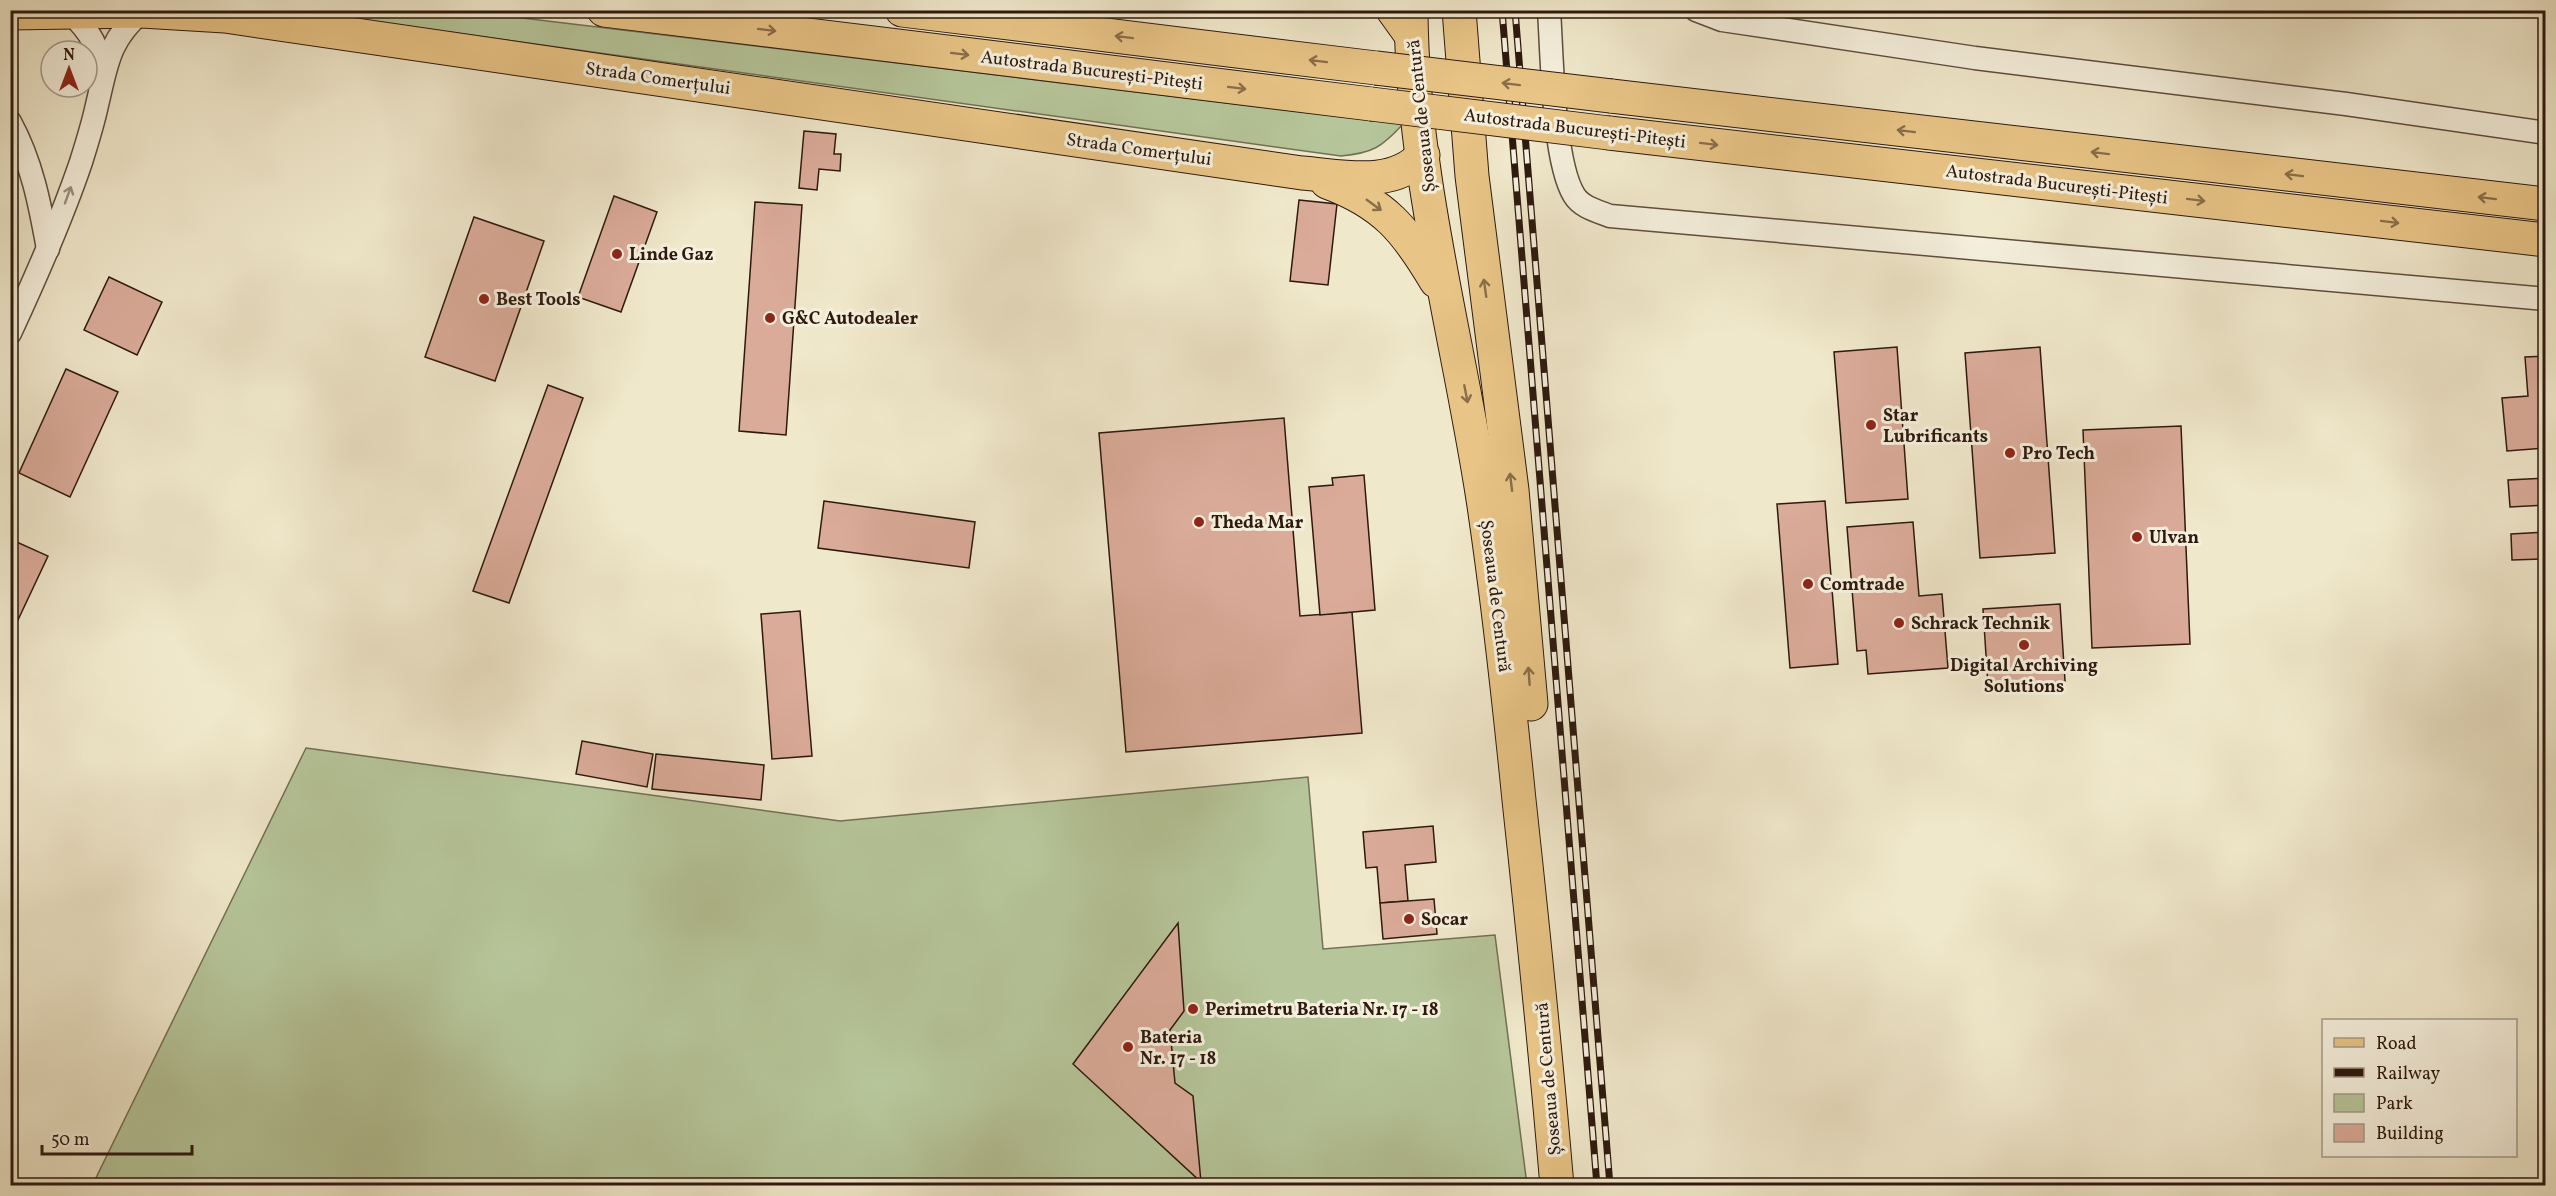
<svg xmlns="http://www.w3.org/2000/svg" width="2556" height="1196" font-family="Vollkorn,serif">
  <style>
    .green { fill: #b6c69a; stroke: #727054; stroke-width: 1.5 }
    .building { fill: #daab99; stroke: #2d190e; stroke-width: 1.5 }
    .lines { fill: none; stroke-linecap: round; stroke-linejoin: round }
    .street-casing { stroke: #5e4d3d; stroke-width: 25 }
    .primary-casing { stroke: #2d190e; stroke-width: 35 }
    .highway-casing { stroke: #2d190e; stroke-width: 35 }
    .street { stroke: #f5f0dd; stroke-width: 22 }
    .primary { stroke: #e8c486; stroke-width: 33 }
    .highway { stroke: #e8c486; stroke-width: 33 }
    .rail-casing { stroke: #2d190e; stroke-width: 7 }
    .rail { stroke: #f5f0dd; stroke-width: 4.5; stroke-dasharray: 14; stroke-linecap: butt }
    .highway-bridge-casing { stroke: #2d190e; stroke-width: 35; stroke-linecap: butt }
    .highway-bridge { stroke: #e8c486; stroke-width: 33 }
    .oneway { stroke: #8a6e4a }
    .oneway2 { stroke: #9b8f80 }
    .poi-dot { fill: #8f2418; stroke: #f5f0dd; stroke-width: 2 }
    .labels { text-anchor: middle; stroke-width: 6; stroke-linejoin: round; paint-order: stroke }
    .street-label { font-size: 18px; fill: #2d190e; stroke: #f5f0dd }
    .poi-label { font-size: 18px; font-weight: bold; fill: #2d190e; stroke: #f5f0dd; text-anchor: start }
  </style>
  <rect width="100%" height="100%" fill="#f0e8cb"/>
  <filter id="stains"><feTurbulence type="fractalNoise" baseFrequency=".00333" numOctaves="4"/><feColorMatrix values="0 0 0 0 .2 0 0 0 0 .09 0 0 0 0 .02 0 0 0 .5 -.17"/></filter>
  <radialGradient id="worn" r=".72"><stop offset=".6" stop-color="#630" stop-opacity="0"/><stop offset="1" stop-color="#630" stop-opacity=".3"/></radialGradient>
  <g class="green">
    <path d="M297 11H465L1403 124C1382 147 1373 153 1341 156Z"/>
    <polygon points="306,748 840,821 1308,777 1323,949 1495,935 1527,1185 92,1186"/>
  </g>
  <g class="building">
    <polygon points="804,131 836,134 834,154 841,154 840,171 819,169 817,190 799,188"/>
    <polygon points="614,196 657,212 621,312 578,297"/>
    <polygon points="1299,200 1337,204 1328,285 1290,281"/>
    <polygon points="755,202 802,205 786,435 739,431"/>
    <polygon points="474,217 544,241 495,381 425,357"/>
    <polygon points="109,277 162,302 137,355 84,330"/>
    <polygon points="1897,347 1908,499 1846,503 1834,352"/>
    <polygon points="2040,347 2055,553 1980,558 1965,353"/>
    <polygon points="2546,356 2546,448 2507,451 2502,398 2528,396 2525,357"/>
    <polygon points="66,369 118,392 70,497 19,473"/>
    <polygon points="548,385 583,398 509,603 473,591"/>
    <polygon points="1284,418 1300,616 1352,612 1362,733 1126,752 1099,433"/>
    <polygon points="2181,426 2190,644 2092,648 2083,430"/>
    <polygon points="1364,475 1375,610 1320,615 1309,487 1333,485 1332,478"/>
    <polygon points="2546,478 2546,505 2510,507 2508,480"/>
    <polygon points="824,501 975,522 969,568 818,548"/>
    <polygon points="1825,501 1838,664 1790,668 1777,504"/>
    <polygon points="1913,522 1919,596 1942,594 1948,668 1868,674 1866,650 1857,651 1847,527"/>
    <polygon points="2546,532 2546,559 2512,560 2511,534"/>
    <polygon points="10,539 48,556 10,637"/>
    <polygon points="2060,604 2065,681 1988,686 1983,609"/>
    <polygon points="800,611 812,756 772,759 761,614"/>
    <polygon points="582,741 653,754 647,787 576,774"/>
    <polygon points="656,754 764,765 761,800 652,789"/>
    <polygon points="1433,826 1436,862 1405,865 1408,901 1380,903 1377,867 1366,868 1363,832"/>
    <polygon points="1434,899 1437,934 1383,939 1380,903"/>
    <polygon points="1178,923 1184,1011 1170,1030 1175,1083 1193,1096 1201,1182 1073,1064"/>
  </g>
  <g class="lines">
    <defs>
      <g id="street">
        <path d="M1549 10C1552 54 1553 161 1574 195 1581 207 1597 211 1610 216L2546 299"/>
        <polyline points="1696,10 1722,20 1975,58 2346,104 2546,133"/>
        <path d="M70 12C91 33 99 46 102 76"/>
        <path d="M10 122C32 162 40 205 48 249"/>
        <path d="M10 333C36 277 61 221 81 162 87 143 93 124 97 105 107 64 108 41 142 11"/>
      </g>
      <g id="primary">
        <path d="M1411 10C1412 176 1458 337 1483 499 1498 599 1509 700 1519 800 1533 929 1546 1057 1557 1186"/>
        <polyline points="1459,10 1472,176 1512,490 1531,704"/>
        <path d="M10 13 142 11 225 16 1302 173C1343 176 1393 189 1423 155"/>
        <path d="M1327 182C1384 203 1406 230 1436 281"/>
      </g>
      <g id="highway">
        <polyline points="604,10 1371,104"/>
        <polyline points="902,10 1376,68"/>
        <polyline points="1393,10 1411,35"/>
        <polyline points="1611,96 2546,204"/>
        <polyline points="1609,133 2546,240"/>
      </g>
    </defs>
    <use href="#street" class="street-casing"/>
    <use href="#primary" class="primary-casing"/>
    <use href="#highway" class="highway-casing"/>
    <use href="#street" class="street"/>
    <use href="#primary" class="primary"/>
    <use href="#highway" class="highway"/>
    <defs>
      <g id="rail">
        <polyline points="1502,10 1597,1186"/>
        <polyline points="1515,10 1610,1186"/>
      </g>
    </defs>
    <use href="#rail" class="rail-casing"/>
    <use href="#rail" class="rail"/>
    <defs>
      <g id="highway-bridge">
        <polyline points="1376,68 1611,96"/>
        <polyline points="1371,104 1609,133"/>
      </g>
    </defs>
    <use href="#highway-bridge" class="highway-bridge-casing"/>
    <use href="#highway-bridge" class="highway-bridge"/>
  </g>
  <defs><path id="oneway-shaft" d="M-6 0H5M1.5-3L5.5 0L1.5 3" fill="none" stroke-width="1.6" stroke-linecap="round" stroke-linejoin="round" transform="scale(1.5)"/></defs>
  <g class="oneway">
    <use href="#oneway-shaft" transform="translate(767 30) rotate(7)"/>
    <use href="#oneway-shaft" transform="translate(1124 37) rotate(-173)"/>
    <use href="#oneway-shaft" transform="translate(960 54) rotate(7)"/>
    <use href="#oneway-shaft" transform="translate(1318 61) rotate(-173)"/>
    <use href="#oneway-shaft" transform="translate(1511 84) rotate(-173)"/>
    <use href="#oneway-shaft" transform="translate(1237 88) rotate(7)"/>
    <use href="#oneway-shaft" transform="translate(1906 131) rotate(-173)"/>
    <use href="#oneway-shaft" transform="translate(1709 144) rotate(7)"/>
    <use href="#oneway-shaft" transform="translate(2100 153) rotate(-173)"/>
    <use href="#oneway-shaft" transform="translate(2294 175) rotate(-173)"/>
    <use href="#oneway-shaft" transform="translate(2487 198) rotate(-173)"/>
    <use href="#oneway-shaft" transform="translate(2196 200) rotate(7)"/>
    <use href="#oneway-shaft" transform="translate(1374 205) rotate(36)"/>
    <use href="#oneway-shaft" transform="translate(2390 222) rotate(7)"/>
    <use href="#oneway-shaft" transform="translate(1485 288) rotate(-98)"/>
    <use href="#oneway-shaft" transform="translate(1466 394) rotate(79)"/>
    <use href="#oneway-shaft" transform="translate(1511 482) rotate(-97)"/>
    <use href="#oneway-shaft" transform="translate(1529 676) rotate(-94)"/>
  </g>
  <use class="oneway2" href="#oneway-shaft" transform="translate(68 195) rotate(-70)"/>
  <g class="poi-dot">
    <circle cx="617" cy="254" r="6"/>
    <circle cx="484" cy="299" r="6"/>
    <circle cx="770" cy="318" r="6"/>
    <circle cx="1871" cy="425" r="6"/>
    <circle cx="2010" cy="453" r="6"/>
    <circle cx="1199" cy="522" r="6"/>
    <circle cx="2137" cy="537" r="6"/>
    <circle cx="1808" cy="584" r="6"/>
    <circle cx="1899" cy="623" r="6"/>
    <circle cx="2024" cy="645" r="6"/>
    <circle cx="1409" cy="919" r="6"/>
    <circle cx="1193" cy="1009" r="6"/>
    <circle cx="1128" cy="1047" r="6"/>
  </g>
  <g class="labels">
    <g class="street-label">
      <text transform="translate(1092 70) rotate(7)" y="6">Autostrada București-Pitești</text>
      <text transform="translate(658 78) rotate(8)" y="6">Strada Comerțului</text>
      <text transform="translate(1421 116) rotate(-96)" y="6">Șoseaua de Centură</text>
      <text transform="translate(1575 128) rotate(7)" y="6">Autostrada București-Pitești</text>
      <text transform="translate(1139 149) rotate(8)" y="6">Strada Comerțului</text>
      <text transform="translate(2057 184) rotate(7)" y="6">Autostrada București-Pitești</text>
      <text transform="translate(1496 596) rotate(83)" y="6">Șoseaua de Centură</text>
      <text transform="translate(1548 1079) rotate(-95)" y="6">Șoseaua de Centură</text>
    </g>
    <g class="poi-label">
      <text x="629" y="260">Linde Gaz</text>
      <text x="496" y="305">Best Tools</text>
      <text x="782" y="324">G&amp;C Autodealer</text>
      <text x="1883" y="421">Star<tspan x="1883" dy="21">Lubrificants</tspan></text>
      <text x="2022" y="459">Pro Tech</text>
      <text x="1211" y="528">Theda Mar</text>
      <text x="2149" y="543">Ulvan</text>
      <text x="1820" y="590">Comtrade</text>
      <text x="1911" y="629">Schrack Technik</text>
      <text x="2024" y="671" text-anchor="middle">Digital Archiving<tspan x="2024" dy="21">Solutions</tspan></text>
      <text x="1421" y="925">Socar</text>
      <text x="1205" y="1015">Perimetru Bateria Nr. 17 - 18</text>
      <text x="1140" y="1043">Bateria<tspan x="1140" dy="21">Nr. 17 - 18</tspan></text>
    </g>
  </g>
  <rect width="2556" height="1196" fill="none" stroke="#f0e8cb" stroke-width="36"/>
  <rect x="12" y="12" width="2532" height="1172" fill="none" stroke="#2d190e" stroke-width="3"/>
  <rect x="18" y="18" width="2520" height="1160" fill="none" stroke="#2d190e" stroke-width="1.5"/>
  <rect x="2322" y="1019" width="195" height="138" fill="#f5f0dd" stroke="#a59a8a" stroke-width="1.5"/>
  <rect x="2334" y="1038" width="30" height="9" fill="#e8c486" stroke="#a59a8a" stroke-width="1.5"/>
  <text x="2376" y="1049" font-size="18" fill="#2d190e">Road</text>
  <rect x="2334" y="1068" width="30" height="9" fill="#2d190e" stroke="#a59a8a" stroke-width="1.5"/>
  <text x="2376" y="1079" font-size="18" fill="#2d190e">Railway</text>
  <rect x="2334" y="1094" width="30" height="18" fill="#b6c69a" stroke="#a59a8a" stroke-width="1.5"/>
  <text x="2376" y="1109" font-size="18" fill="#2d190e">Park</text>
  <rect x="2334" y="1124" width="30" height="18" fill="#daab99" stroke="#a59a8a" stroke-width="1.5"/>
  <text x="2376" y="1139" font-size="18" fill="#2d190e">Building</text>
  <g transform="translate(69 69)"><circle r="28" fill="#f5f0dd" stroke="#a59a8a" stroke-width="1.5"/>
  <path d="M0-4.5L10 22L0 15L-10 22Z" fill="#8f2418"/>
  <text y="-9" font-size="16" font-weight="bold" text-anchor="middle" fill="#2d190e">N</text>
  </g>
  <path d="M42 1145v9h150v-9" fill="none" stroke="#2d190e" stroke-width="3"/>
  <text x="51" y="1145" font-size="18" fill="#2d190e" stroke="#f5f0dd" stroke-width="4.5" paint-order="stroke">50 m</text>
  <rect width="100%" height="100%" filter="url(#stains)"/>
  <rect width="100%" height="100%" fill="url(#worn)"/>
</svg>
